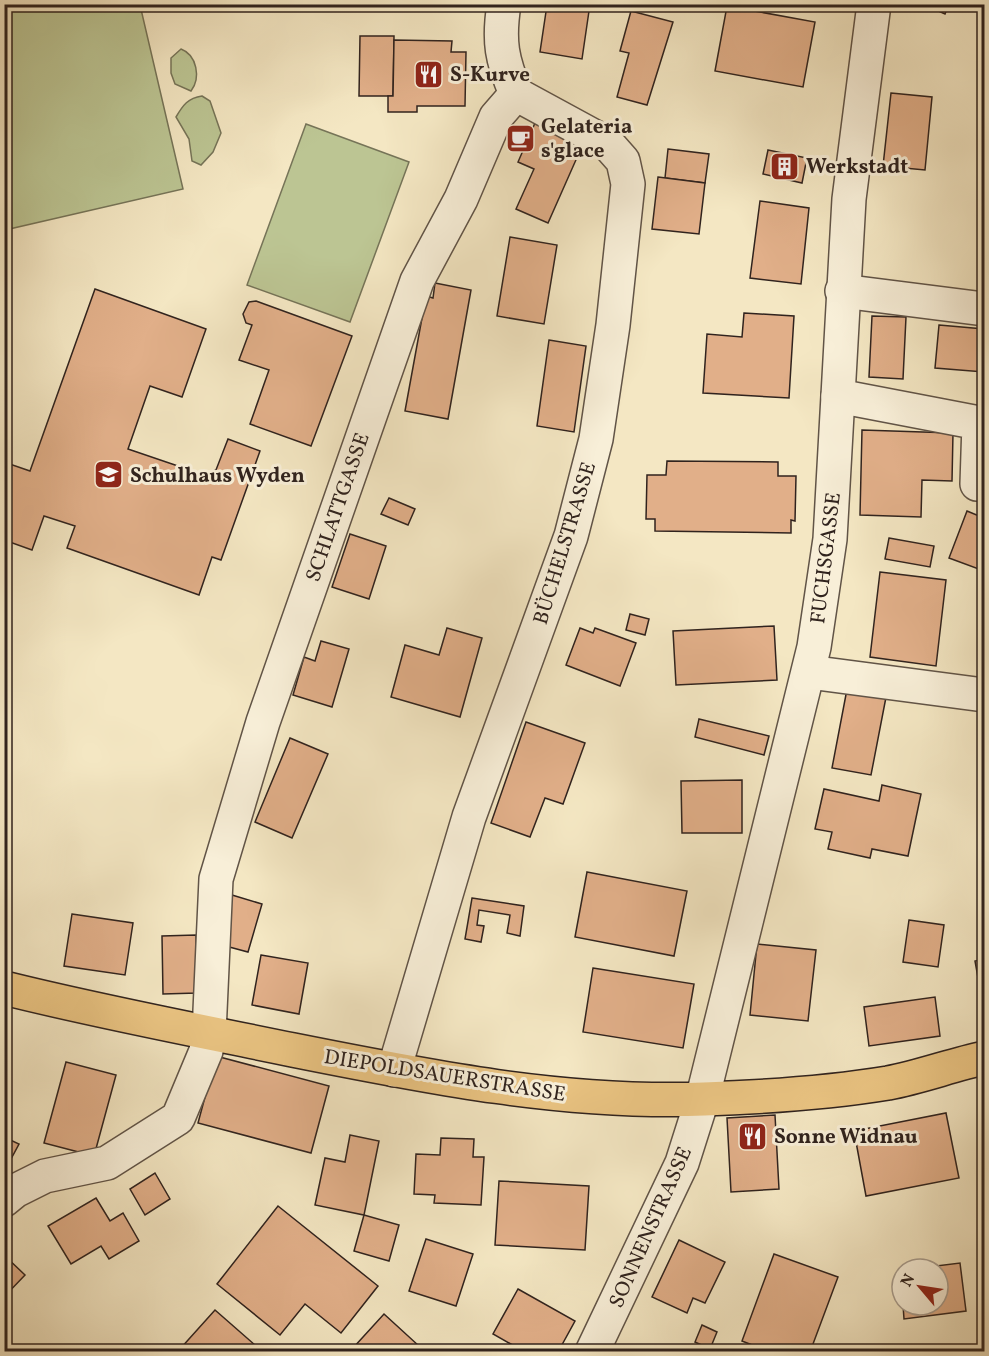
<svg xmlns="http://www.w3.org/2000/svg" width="989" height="1356" font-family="Vollkorn,serif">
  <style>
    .green { fill: #bcc593; stroke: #767458; stroke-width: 1.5 }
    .building { fill: #e1af89; stroke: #30231e; stroke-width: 1.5 }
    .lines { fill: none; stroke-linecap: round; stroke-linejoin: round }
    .minor-casing { stroke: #615447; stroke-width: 36 }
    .major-casing { stroke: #30231e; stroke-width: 36 }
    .minor { stroke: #f8efd8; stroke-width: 33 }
    .major { stroke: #eac482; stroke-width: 33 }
    .labels { text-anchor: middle; stroke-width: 6; stroke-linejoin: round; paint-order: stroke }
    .poi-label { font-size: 21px; font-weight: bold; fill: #30231e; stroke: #f8efd8; text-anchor: start }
    .street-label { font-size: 21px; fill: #30231e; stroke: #f8efd8 }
  </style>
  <rect width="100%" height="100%" fill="#f4e7c3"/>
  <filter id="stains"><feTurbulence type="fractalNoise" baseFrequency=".00333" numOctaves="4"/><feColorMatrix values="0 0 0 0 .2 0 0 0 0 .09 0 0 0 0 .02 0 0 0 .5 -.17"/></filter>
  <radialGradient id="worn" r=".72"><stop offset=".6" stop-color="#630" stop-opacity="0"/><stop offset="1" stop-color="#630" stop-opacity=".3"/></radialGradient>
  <g class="green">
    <polygon points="4,5 140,5 183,189 5,230"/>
    <path d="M181 49C197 55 201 78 191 91L175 84 171 73V58Z"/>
    <path d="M202 96 210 101 221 133 213 152 201 165 192 161 189 139 176 117C183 105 188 98 202 96Z"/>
    <polygon points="306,124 409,162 350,322 247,285"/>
  </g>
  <g class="building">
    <polygon points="923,4 949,4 945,14"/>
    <polygon points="547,5 589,11 582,59 540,52"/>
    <polygon points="727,6 815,22 803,87 715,71"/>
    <polygon points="631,11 673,22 647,105 617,97 629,53 620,51"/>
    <polygon points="360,36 394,36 393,96 359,96"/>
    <polygon points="394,40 452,41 451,52 466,52 465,106 417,106 417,112 388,112 388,96 393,96"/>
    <polygon points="891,93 932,97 925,170 883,166"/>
    <polygon points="535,123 583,144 548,223 516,209 534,169 518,162"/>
    <polygon points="668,149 709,154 705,183 665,178"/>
    <polygon points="768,150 807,158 802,183 763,174"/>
    <polygon points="658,177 705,183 699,234 652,229"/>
    <polygon points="760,201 809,208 801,284 750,278"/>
    <polygon points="510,237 557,245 544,324 497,316"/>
    <polygon points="435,283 471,290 448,419 405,411 426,296 433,298"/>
    <polygon points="95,289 206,329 182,397 150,386 128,449 178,466 176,473 193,479 194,476 216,470 228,439 260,451 221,560 212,557 199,595 67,548 75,526 44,516 32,550 4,540 4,462 30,471"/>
    <polygon points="256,301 352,336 311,446 250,424 269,370 239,360 252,325 246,323 243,314 249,302"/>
    <polygon points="744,313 794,316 789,398 703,393 707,334 742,337"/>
    <polygon points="872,316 906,317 903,379 869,377"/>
    <polygon points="939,325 984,329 984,372 935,368"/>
    <polygon points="549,340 586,346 574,432 537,426"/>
    <polygon points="862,430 953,433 952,481 922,480 921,517 860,515"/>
    <polygon points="667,461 778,462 778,476 796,476 795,521 791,520 791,533 655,531 655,519 646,519 647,475 666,475"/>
    <polygon points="389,498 415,509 408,525 381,514"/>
    <polygon points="967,511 984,518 984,571 949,558"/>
    <polygon points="350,534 386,546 369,599 332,587"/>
    <polygon points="889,538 934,546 930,567 885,559"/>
    <polygon points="880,572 946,580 936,666 870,657"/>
    <polygon points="630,614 649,619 645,635 626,630"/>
    <polygon points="774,626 777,680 676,685 673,631"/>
    <polygon points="447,628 482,638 460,717 391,697 405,645 439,655"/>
    <polygon points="580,628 593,633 595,628 636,643 620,686 566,665"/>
    <polygon points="321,641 349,649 332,707 293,695 304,657 315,661"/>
    <polygon points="848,684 887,692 871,775 832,768"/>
    <polygon points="699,719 769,736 764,755 695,737"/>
    <polygon points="526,722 585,743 563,804 545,798 530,837 491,823"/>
    <polygon points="290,738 328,754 292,838 255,822"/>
    <polygon points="742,780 742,833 682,833 681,781"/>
    <polygon points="882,785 921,794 908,856 872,849 870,858 828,849 832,832 815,829 824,789 879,801"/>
    <polygon points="587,872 687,891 674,956 575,937"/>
    <polygon points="232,895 262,904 248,952 218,944"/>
    <polygon points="472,898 524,906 520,936 507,933 510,915 479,910 477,925 484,926 481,942 465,939"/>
    <polygon points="72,914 133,923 125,975 64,966"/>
    <polygon points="909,920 944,925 938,967 903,962"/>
    <polygon points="196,935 197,993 163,994 162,936"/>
    <polygon points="757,944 816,950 808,1021 750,1015"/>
    <polygon points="261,955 308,963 299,1014 252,1005"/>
    <polygon points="984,959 984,1011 975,961"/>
    <polygon points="593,968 694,984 683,1048 583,1032"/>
    <polygon points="935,997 940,1036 869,1046 864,1007"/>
    <polygon points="216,1056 329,1086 311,1153 198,1123"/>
    <polygon points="66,1062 116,1075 94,1156 44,1143"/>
    <polygon points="946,1113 959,1178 866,1196 854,1131"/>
    <polygon points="775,1115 779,1189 731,1192 727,1118"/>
    <polygon points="350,1135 379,1141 364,1215 315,1205 325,1158 345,1162"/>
    <polygon points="4,1137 19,1144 4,1172"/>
    <polygon points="441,1138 474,1139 473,1157 484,1157 481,1205 434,1203 435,1195 414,1194 416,1154 440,1155"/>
    <polygon points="155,1173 170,1199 145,1215 130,1189"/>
    <polygon points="499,1181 589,1186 585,1250 495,1245"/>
    <polygon points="96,1198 110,1221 123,1213 139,1241 109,1259 101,1246 71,1264 48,1226"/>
    <polygon points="278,1206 378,1286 341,1333 305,1304 280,1335 217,1284"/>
    <polygon points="364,1215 399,1225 389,1261 354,1251"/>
    <polygon points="426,1239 473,1254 456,1306 409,1291"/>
    <polygon points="679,1240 725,1262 705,1303 693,1298 687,1313 652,1297"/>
    <polygon points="774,1254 838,1277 810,1352 770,1352 742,1341"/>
    <polygon points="4,1255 25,1275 4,1297"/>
    <polygon points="960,1263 966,1311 904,1319 903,1305 938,1305 938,1269 912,1269"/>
    <polygon points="518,1289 575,1321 558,1352 525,1352 493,1334"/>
    <polygon points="215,1310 255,1345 249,1352 183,1352 180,1349"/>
    <polygon points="384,1314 419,1346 414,1352 357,1352 353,1348"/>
    <polygon points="702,1325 717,1332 710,1349 695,1342"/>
  </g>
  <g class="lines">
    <defs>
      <g id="minor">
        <polyline points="842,291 984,309"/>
        <polyline points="838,396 979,423 977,484"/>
        <polyline points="809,672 984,695"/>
        <polyline points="394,1070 469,817 571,536 596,439 613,325 628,184 623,161 608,144 516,94"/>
        <path d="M4 1200 15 1191 45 1176 107 1163 178 1118 206 1051 209 1033 216 879 263 722 417 281 461 199 496 117 516 94C502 60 498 42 504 4"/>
        <polyline points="592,1352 682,1163 702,1100 814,647 830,539 849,199 874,4"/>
      </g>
      <path id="major" d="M4 988C100 1012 196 1030 293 1050 428 1077 564 1104 704 1099 764 1097 827 1093 888 1083 920 1077 952 1065 984 1058"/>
    </defs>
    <use href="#minor" class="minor-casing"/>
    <use href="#major" class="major-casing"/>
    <use href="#minor" class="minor"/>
    <use href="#major" class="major"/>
  </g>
  <defs>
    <symbol id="restaurant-square" viewBox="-11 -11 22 22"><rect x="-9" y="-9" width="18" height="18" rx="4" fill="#8f2418" stroke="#f8efd8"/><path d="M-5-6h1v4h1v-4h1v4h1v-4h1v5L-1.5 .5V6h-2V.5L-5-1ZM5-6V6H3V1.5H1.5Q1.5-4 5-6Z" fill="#fff"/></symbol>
    <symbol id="cafe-square" viewBox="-11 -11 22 22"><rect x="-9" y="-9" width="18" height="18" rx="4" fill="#8f2418" stroke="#f8efd8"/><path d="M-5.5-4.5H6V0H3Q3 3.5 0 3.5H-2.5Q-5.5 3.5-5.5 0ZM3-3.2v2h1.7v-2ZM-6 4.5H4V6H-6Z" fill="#fff"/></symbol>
    <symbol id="building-square" viewBox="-11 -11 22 22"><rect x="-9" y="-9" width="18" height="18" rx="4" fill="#8f2418" stroke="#f8efd8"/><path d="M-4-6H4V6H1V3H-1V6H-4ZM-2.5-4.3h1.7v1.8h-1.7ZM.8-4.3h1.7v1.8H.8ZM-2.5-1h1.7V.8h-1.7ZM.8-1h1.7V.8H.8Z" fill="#fff"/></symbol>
    <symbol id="school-square" viewBox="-11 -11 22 22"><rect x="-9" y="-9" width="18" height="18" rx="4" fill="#8f2418" stroke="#f8efd8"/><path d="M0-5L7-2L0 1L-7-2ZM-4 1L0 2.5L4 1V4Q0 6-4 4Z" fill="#fff"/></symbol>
  </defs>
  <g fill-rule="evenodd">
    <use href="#restaurant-square" x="412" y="58" width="33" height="33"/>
    <use href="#cafe-square" x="504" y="122" width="33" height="33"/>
    <use href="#building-square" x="768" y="150" width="33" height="33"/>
    <use href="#school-square" x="92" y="458" width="33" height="33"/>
    <use href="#restaurant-square" x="736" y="1120" width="33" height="33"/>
  </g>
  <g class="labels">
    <g class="poi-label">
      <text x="450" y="81">S-Kurve</text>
      <text x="541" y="133">Gelateria<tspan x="541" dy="24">s'glace</tspan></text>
      <text x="806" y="173">Werkstadt</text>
      <text x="130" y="482">Schulhaus Wyden</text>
      <text x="774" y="1143">Sonne Widnau</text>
    </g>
    <g class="street-label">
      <text transform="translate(337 507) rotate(-71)" y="7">SCHLATTGASSE</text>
      <text transform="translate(564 543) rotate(-73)" y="7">BÜCHELSTRASSE</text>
      <text transform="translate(825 558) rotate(-83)" y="7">FUCHSGASSE</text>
      <text transform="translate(445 1075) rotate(9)" y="7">DIEPOLDSAUERSTRASSE</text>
      <text transform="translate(650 1227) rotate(-66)" y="7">SONNENSTRASSE</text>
    </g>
  </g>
  <rect width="989" height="1356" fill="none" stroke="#f4e7c3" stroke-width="24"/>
  <rect x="6" y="6" width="977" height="1344" fill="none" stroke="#30231e" stroke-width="3"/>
  <rect x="12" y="12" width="965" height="1332" fill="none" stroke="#30231e" stroke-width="1.5"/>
  <g transform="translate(920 1287) rotate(299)"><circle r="28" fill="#f8efd8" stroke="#a89d8e" stroke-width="1.5"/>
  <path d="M0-4.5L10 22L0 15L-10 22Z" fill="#8f2418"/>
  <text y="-9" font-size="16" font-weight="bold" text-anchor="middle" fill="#30231e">N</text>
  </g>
  <rect width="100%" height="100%" filter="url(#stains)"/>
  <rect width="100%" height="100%" fill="url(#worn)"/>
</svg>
